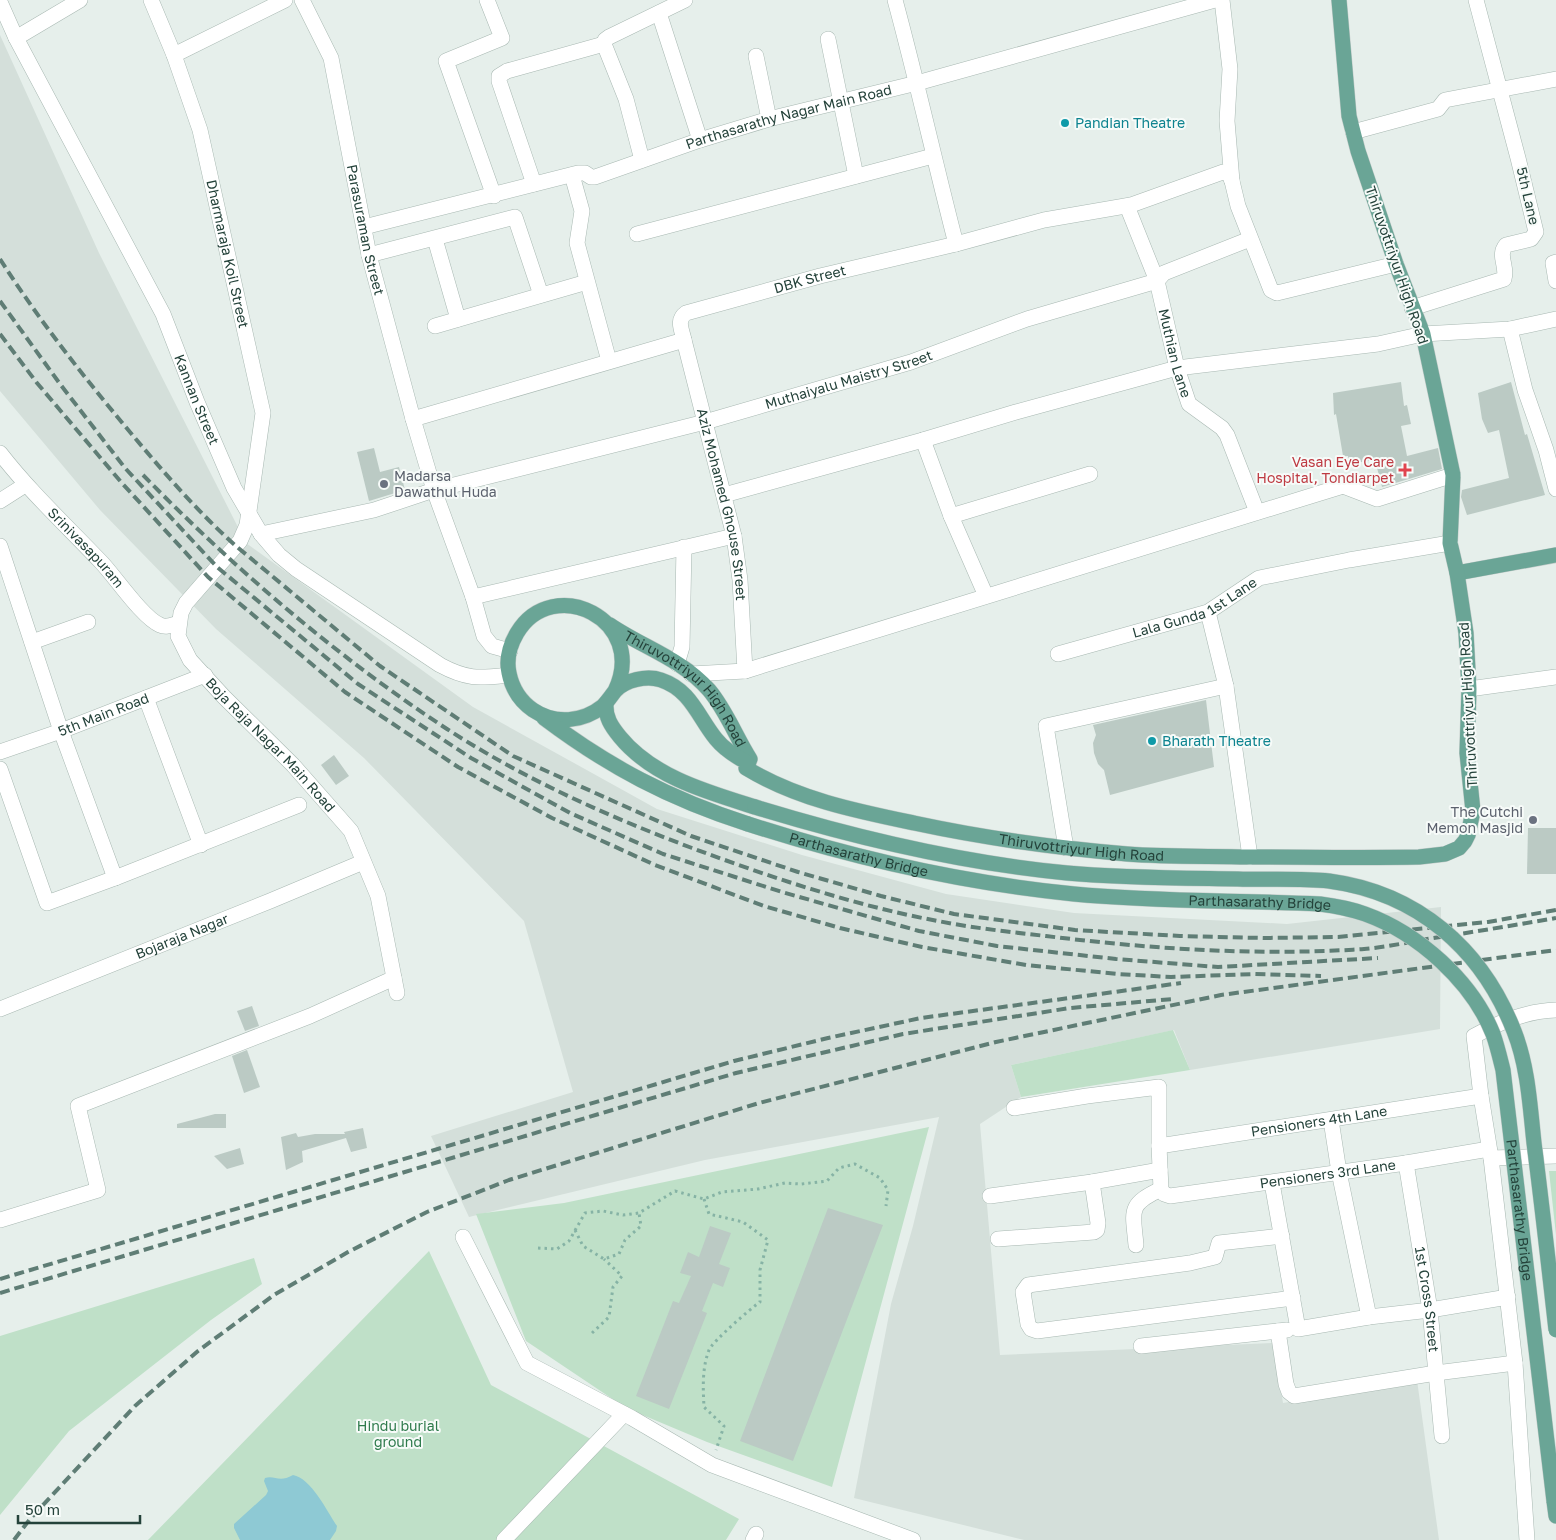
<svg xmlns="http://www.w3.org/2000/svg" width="1556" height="1540" font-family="'Golos Text',sans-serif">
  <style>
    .built { fill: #d4dfda }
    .green { fill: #bfe0c8 }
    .water { fill: #8ec9d4 }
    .building { fill: #bbcac4 }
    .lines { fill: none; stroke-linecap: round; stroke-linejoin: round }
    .minor-casing { stroke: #a8b8b2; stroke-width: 16 }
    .major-casing { stroke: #c2cac8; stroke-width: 16 }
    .path { stroke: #86b3a5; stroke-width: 3; stroke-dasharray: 2.5 4; stroke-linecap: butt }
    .minor { stroke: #fff; stroke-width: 15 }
    .major { stroke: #6aa596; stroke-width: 15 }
    .rail { stroke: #5f7d75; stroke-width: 4; stroke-dasharray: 10 5; stroke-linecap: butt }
    .major-bridge-casing { stroke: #c2cac8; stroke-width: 16; stroke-linecap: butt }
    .major-bridge { stroke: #6aa596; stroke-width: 15 }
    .culture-dot { fill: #0f9aa8; stroke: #f7fbf9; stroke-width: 2 }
    .health-dot { fill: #e0444e; stroke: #f7fbf9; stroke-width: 2 }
    .worship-dot { fill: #6b7280; stroke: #f7fbf9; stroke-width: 2 }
    .labels { text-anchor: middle; stroke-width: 4; stroke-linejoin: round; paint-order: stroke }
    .street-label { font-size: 14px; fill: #24423a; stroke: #f7fbf9 }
    .culture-label { font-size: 14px; fill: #0d838f; stroke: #f7fbf9; text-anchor: start }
    .health-label { font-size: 14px; fill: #be3a42; stroke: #f7fbf9; text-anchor: end }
    .worship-label { font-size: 14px; fill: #5b616d; stroke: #f7fbf9; text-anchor: start }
    .park-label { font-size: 14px; fill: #2d7a4b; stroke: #f7fbf9 }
  </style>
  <rect width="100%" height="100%" fill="#e6efeb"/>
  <polygon class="built" points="0,35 99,253 246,543 473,707 657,809 802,855 946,894 1074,913 1287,924 1441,907 1440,1029 1190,1070 1174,1030 1011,1065 1021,1097 980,1124 1000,1355 1274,1343 1283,1403 1417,1380 1439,1540 1024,1540 854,1498 891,1304 913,1226 939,1117 705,1160 469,1217 431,1136 573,1092 524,921 364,758 216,629 100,510 0,391"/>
  <g class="green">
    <polygon points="1173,1030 1190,1070 1021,1097 1011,1065"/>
    <polygon points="929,1127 832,1487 707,1442 626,1408 526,1341 476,1214 564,1203"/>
    <polygon points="1549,1171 1556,1171 1556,1235"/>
    <polygon points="429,1251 491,1385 739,1519 726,1540 148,1540"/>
    <polygon points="254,1258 262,1284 211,1320 69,1431 0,1515 0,1336"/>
  </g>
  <path class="water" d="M293 1475C311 1478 327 1511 337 1526L336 1531 330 1540H240L234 1528V1524L266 1495 268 1491 264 1481 265 1478C275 1475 279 1483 293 1475Z"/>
  <g class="building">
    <polygon points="1401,382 1404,406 1407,405 1411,424 1401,426 1407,456 1438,448 1442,469 1382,487 1375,460 1349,464 1348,456 1343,456 1336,414 1334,415 1333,393"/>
    <polygon points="1511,382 1525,435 1527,434 1545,495 1467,515 1461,497 1462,490 1509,478 1499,430 1488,433 1482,419 1478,393"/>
    <polygon points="374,448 380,472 399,467 405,490 369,501 357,452"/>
    <polygon points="1206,700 1214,767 1110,795 1104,770 1098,764 1094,753 1093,743 1096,735 1093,725"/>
    <polygon points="334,755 349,776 336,785 321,765"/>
    <polygon points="1528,828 1556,828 1556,874 1527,874"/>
    <polygon points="252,1006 259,1026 245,1031 237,1011"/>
    <polygon points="247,1050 260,1087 244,1093 232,1056"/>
    <polygon points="215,1114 226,1114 226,1128 177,1128 177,1124"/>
    <polygon points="363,1128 367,1148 351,1152 346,1138 302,1151 303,1162 286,1170 281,1137 296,1133 298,1137 315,1134 345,1134 344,1132"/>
    <polygon points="240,1148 244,1164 227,1169 214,1156"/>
    <polygon points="828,1208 883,1225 793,1461 740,1441"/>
    <polygon points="710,1226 731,1233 719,1264 730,1268 723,1287 713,1283 702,1311 707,1313 669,1409 636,1396 673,1301 679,1303 691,1276 680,1273 688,1252 699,1257"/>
  </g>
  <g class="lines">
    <defs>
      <g id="minor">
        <path id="s1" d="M151 0 174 55 200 130 263 413 247 525 240 541 186 603 181 613 178 636 190 660 224 697 293 765 351 831 378 896 397 993"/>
        <path id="s2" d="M302 0 331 58 369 255 413 419 434 490 473 597 484 636 492 646 510 651"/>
        <polyline points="487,0 502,38 446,61 494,196"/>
        <path d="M895 0C917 81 935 163 956 244"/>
        <polyline points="1222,0 1230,69 1227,121 1232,181 1238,206 1271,290 1277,293 1396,264"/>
        <path id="s3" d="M0 2 16 38 163 314 197 402 234 488 261 534 279 555 296 569 440 665C468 680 479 678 509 675"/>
        <polyline points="659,13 700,140"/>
        <polyline points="16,38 80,0"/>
        <polyline points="828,39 856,176"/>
        <polyline points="604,44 626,99 642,160"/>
        <polyline points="174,55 285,0"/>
        <polyline points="756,56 769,119"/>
        <polyline points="1353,132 1438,109 1445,100 1556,79"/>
        <polyline points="572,175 582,211 577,243 609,361"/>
        <polyline points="534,184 499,81 499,76 507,71 604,44 605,40 609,37 685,0"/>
        <path id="s4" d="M1127 206 1157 281 1177 368 1189 404 1222 428 1227 435 1257 512"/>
        <path id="s5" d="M364 227 578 173H585L591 177H595L700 140 769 119 917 83 1215 0"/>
        <polyline points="637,234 933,156"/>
        <polyline points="435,239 458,319"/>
        <polyline points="369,255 515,217 541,295"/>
        <polyline points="1556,262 1553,263 1556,281"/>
        <path d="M1412 308 1504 279C1508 266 1497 256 1506 245L1531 239 1536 232 1518 158 1476 0"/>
        <polyline points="435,326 587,282"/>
        <polyline points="1510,329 1525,390 1546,450 1556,489"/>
        <path id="s6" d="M684 340 734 536 740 580 745 671"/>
        <path id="s7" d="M413 419 684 340C682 330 676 320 686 313L820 276 956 244 1044 220 1131 205 1223 172 1229 174 1232 181"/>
        <polyline points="923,440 951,516 986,596"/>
        <path id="s8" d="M0 453C31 493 68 527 102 563 116 578 143 618 160 625 166 628 172 625 179 623"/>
        <polyline points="724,495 923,440 1016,412 1177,368 1378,344 1423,334 1510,329 1556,319"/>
        <polyline points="0,501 25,485"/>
        <polyline points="951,516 1090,474"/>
        <path id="s9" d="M261 534 374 510 434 490 705 422 911 362 1027 319 1157 281 1164 273 1250 239"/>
        <polyline points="0,546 61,731 115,878"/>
        <polyline points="473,597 734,536"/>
        <polyline points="1208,612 1226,686 1250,857"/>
        <polyline points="32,642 88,622"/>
        <path id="s10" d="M1058 654 1208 612 1259 578 1349 560 1450 543"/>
        <polyline points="677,664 682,647 684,547"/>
        <polyline points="691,674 745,671 1343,486 1377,499 1453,475"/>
        <polyline points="1469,689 1556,677"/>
        <polyline points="146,698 201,845"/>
        <path id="s11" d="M0 752 61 731 205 675"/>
        <polyline points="0,769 47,903 115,878 299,805"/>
        <polyline points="1066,848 1046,726 1226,686"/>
        <path id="s12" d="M0 1009 270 901 363 862"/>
        <path id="s13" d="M1014 1108 1087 1096 1159 1087V1146L1161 1189 1164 1194 1170 1196 1406 1163 1489 1149"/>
        <polyline points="1331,1120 1339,1172 1369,1317"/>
        <path id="s14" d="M1159 1146 1481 1096"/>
        <polyline points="1491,1158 1556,1156"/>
        <path id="s15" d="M1406 1163 1430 1310 1442 1436"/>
        <polyline points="1272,1183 1298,1329 1369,1317 1430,1310 1508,1297"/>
        <polyline points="990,1196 1092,1182 1160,1170"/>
        <polyline points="0,1220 98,1190 78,1106 310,1016 394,978"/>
        <polyline points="1282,1236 1219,1243 1215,1257 1190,1263 1028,1285 1023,1292 1028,1324 1031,1329 1037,1331 1293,1298"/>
        <polyline points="463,1237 527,1363 632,1418 712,1465 913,1540"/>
        <polyline points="998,1239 1094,1232 1097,1230 1098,1223 1092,1182"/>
        <path d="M1136 1245C1133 1211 1127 1205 1161 1189"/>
        <polyline points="1278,1331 1286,1384 1289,1392 1294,1396 1436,1373 1515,1363"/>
        <polyline points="1141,1346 1287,1330"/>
        <polyline points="504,1540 624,1414"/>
        <polyline points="753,1540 756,1534"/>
        <path d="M1527 1540 1515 1363 1491 1158 1481 1096 1474 1036C1500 1022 1526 1011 1556 1010"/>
      </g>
      <g id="major">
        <polyline points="1457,573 1556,555"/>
        <path id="s16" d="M610 625C642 647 682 659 709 690 726 710 736 737 750 759L748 764"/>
        <path id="s17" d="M615 691C649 620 553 573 517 633 510 645 506 659 509 673 512 688 520 701 533 710 555 725 583 722 603 706 608 701 611 696 615 691 625 680 647 675 661 680 691 690 698 717 716 739 724 749 735 756 746 762V768C797 799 856 811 914 823 984 838 1056 848 1127 854 1168 857 1208 856 1248 857 1305 857 1362 858 1419 857L1445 854 1459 848 1465 841 1468 835 1473 811 1467 753 1469 689 1466 633 1457 573 1450 543 1453 475 1423 334 1396 264 1358 151 1349 116 1339 0"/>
        <path d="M606 703C605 717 611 726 620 737 653 777 707 792 755 807"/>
        <path d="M544 718C609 767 670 799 748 824"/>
        <polyline points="1554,1501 1556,1516"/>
      </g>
    </defs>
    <use href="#minor" class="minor-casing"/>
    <use href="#major" class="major-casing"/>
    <g class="path">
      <path d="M704 1199 709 1214 743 1222 768 1240 760 1270V1302C751 1308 712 1342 709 1350 702 1368 703 1388 704 1407L724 1426 716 1450"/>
      <polyline points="575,1230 583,1246 604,1259 619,1254 625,1240 641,1226 639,1213"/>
      <polyline points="538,1248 557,1249 569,1241 585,1213 603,1211 623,1215 639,1213 675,1191 704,1199 722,1192 758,1189 785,1183 801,1184 827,1181 839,1168 855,1164 880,1178 888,1190 886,1206"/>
      <polyline points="592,1333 609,1317 613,1287 622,1276 604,1259"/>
    </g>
    <use href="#minor" class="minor"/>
    <use href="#major" class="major"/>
    <g class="rail">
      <path d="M0 259C40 322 87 381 135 438 166 475 199 513 236 546L380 666 513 756 691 836 798 872 881 896 954 914 1075 930 1180 936 1263 938 1338 937 1488 922 1556 910"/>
      <polyline points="0,301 60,384 125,468 217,567 358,684 471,758 570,813 663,854 782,892 919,931 997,946 1116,959 1218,967 1378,958"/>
      <polyline points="0,334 37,383 121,482 208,577 345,692 458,767 552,818 655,865 764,906 840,928 922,947 1026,965 1118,974 1171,977 1255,974 1321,976"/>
      <path d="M143 475C235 569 337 657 447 729 524 779 607 816 692 848 770 877 856 906 938 921 973 928 1010 932 1046 936 1151 949 1258 956 1364 949 1387 947 1410 942 1433 938 1474 932 1515 925 1556 918"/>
      <polyline points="0,1279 734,1061 828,1038 921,1018 1181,983"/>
      <polyline points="0,1293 736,1073 903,1034 1070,1008 1173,999"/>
      <polyline points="14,1540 30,1519 135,1406 198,1351 274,1295 348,1252 427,1212 509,1180 759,1103 996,1042 1221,995 1556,950"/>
    </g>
    <defs>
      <g id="major-bridge">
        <path d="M755 807C856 838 962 863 1067 873 1124 878 1181 878 1238 879 1268 880 1299 878 1329 881 1418 893 1482 949 1514 1031 1528 1066 1530 1106 1534 1143 1542 1205 1549 1268 1556 1330"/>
        <path id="s18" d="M748 824C853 858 963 883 1074 894 1156 902 1238 900 1320 904 1336 906 1351 909 1365 914 1418 933 1472 981 1493 1034 1497 1045 1500 1058 1503 1070L1554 1501"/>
      </g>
    </defs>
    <use href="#major-bridge" class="major-bridge-casing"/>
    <use href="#major-bridge" class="major-bridge"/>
  </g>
  <g class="culture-dot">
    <circle cx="1065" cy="123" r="5"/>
    <circle cx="1152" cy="741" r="5"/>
  </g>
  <path class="health-dot" d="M1402.5 462.5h5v5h5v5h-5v5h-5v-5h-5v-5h5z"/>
  <g class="worship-dot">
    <circle cx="384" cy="484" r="5"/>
    <circle cx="1533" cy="820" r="5"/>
  </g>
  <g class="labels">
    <g class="street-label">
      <text dy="5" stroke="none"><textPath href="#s5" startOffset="442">Parthasarathy Nagar Main Road</textPath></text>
      <text transform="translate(1528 196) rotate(77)" y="5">5th Lane</text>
      <text dy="5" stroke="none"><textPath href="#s2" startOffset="240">Parasuraman Street</textPath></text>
      <text dy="5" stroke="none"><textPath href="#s1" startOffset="266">Dharmaraja Koil Street</textPath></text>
      <text transform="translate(1397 265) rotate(71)" y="5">Thiruvottriyur High Road</text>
      <text dy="5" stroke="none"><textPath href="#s7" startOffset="440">DBK Street</textPath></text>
      <text dy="5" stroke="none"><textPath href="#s4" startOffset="155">Muthian Lane</textPath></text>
      <text dy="5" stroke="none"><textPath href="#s9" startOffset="608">Muthaiyalu Maistry Street</textPath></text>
      <text dy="5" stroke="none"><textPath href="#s3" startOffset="444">Kannan Street</textPath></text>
      <text dy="5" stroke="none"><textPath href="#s6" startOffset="169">Aziz Mohamed Ghouse Street</textPath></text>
      <text dy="5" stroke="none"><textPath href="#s8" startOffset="128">Srinivasapuram</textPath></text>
      <text dy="5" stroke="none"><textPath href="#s10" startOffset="145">Lala Gunda 1st Lane</textPath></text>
      <text dy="5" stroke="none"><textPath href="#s16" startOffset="101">Thiruvottriyur High Road</textPath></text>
      <text transform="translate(1468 705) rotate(-93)" y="5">Thiruvottriyur High Road</text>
      <text dy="5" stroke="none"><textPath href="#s11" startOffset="110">5th Main Road</textPath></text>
      <text dy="5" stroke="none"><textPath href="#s1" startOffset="820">Boja Raja Nagar Main Road</textPath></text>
      <text dy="5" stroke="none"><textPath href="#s17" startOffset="881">Thiruvottriyur High Road</textPath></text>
      <text dy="5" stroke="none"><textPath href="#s18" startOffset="115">Parthasarathy Bridge</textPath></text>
      <text dy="5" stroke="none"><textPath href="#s18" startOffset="520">Parthasarathy Bridge</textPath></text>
      <text dy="5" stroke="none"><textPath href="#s12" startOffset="196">Bojaraja Nagar</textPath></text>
      <text dy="5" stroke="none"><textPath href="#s14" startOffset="162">Pensioners 4th Lane</textPath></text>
      <text dy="5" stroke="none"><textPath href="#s13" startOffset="420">Pensioners 3rd Lane</textPath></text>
      <text dy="5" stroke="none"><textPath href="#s18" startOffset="985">Parthasarathy Bridge</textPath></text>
      <text dy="5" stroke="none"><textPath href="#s15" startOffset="138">1st Cross Street</textPath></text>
    </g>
    <g class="culture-label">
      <text x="1075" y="128">Pandian Theatre</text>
      <text x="1162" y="746">Bharath Theatre</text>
    </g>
    <g class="health-label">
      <text x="1394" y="467">Vasan Eye Care<tspan x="1394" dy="16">Hospital, Tondiarpet</tspan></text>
    </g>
    <g class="worship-label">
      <text x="394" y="481">Madarsa<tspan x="394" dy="16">Dawathul Huda</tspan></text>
      <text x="1523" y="817" text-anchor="end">The Cutchi<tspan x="1523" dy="16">Memon Masjid</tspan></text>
    </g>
    <g class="park-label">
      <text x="398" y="1431">Hindu burial<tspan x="398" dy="16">ground</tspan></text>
    </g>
  </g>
  <path d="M18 1515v8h122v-8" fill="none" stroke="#24423a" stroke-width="2.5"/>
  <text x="25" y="1515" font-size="15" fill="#24423a" stroke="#f7fbf9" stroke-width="4" paint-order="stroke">50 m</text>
</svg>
